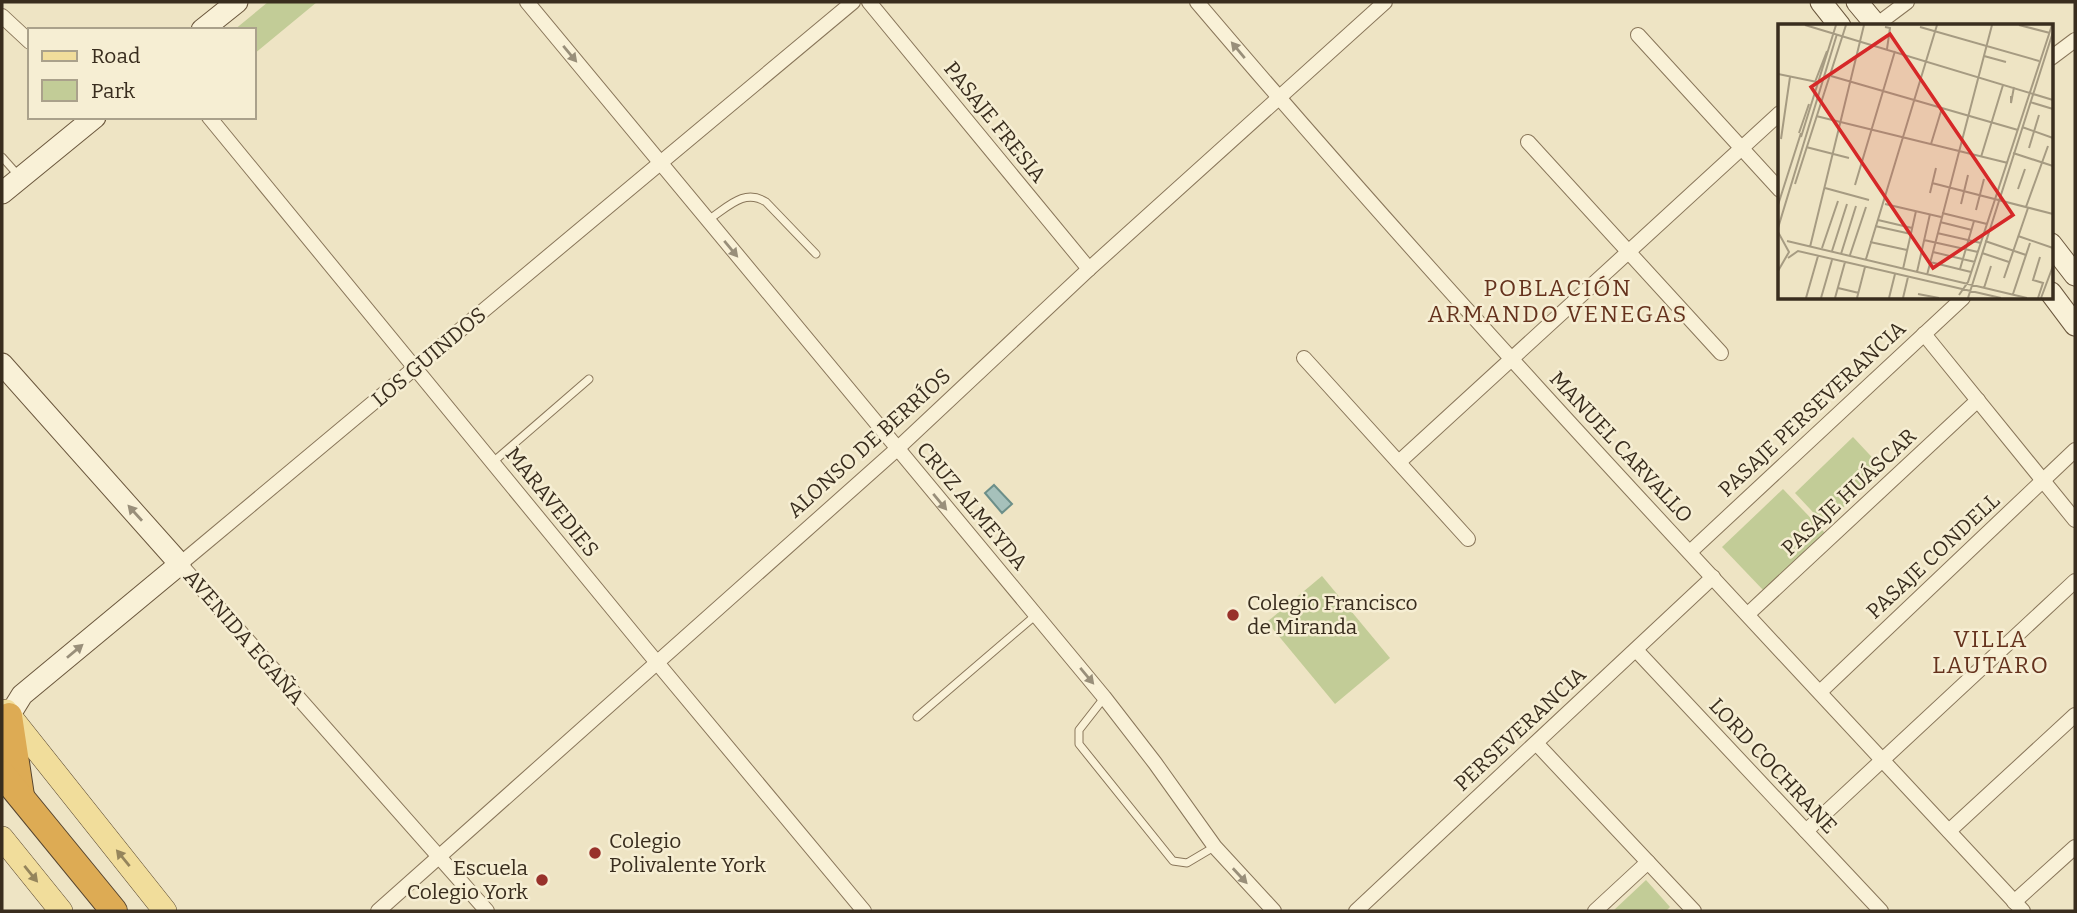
<svg xmlns="http://www.w3.org/2000/svg" width="2077" height="913" font-family="Bitter,serif">
  <style>
    .green { fill: #c2cc97 }
    .water { fill: #a6c1bb; stroke: #6c8f89; stroke-width: 2 }
    .lines { fill: none; stroke-linecap: round; stroke-linejoin: round }
    .lane-casing { stroke: #89765a; stroke-width: 9 }
    .street-casing { stroke: #89765a; stroke-width: 16 }
    .secondary-casing { stroke: #6b573d; stroke-width: 23 }
    .primary-casing { stroke: #56442e; stroke-width: 24 }
    .highway-casing { stroke: #56442e; stroke-width: 28 }
    .lane { stroke: #f9f1d7; stroke-width: 7 }
    .street { stroke: #f9f1d7; stroke-width: 14 }
    .secondary { stroke: #f9f1d7; stroke-width: 21 }
    .primary { stroke: #f1dd9b; stroke-width: 23 }
    .highway { stroke: #ddab54; stroke-width: 26 }
    .oneway { fill: #998f7a }
    .oneway2 { fill: #95855c }
    .poi-dot { fill: #98312a; stroke: #f6eed3; stroke-width: 2.5 }
    .labels { text-anchor: middle; stroke-width: 5; stroke-linejoin: round; paint-order: stroke }
    .street-label { font-size: 21px; fill: #392d1e; stroke: #f6eed3 }
    .poi-label { font-size: 21px; fill: #392d1e; stroke: #f6eed3; text-anchor: start }
    .neighbourhood-label { font-size: 23px; letter-spacing: 2px; fill: #65321d; stroke: #f6eed3 }
    .inset-road { fill: none; stroke: #a69b82; stroke-width: 2 }
    .view { fill: #d62828; fill-opacity: 0.15; stroke: #d62828; stroke-width: 3.5 }
    .inset-edge { fill: none; stroke: #392d1e; stroke-width: 3.5 }
  </style>
  <rect width="100%" height="100%" fill="#eee4c4"/>
  <g class="green">
    <polygon points="268,2 317,2 254,54 254,30 234,30"/>
    <polygon points="1853,437 1883,469 1825,525 1795,493"/>
    <polygon points="1783,489 1825,533 1764,591 1722,547"/>
    <polygon points="1322,576 1390,658 1335,704 1267,622"/>
    <polygon points="1646,880 1670,907 1666,911 1613,911"/>
  </g>
  <polygon class="water" points="994,485 1012,504 1002,513 985,493"/>
  <g class="lines">
    <defs>
      <g id="lane">
        <polyline points="2,157 18,175"/>
        <path d="M708 220C728 207 744 188 766 202L816 254"/>
        <polyline points="493,462 589,379"/>
        <polyline points="1104,698 1079,730 1079,744 1173,861 1187,863 1214,847"/>
        <polyline points="917,717 1036,615"/>
      </g>
      <g id="street">
        <polyline points="527,2 1104,697 1155,763 1215,847 1274,911"/>
        <polyline points="869,2 1089,269"/>
        <path d="M1197 2C1462 314 1744 611 2023 911"/>
        <polyline points="2,16 30,42"/>
        <polyline points="1875,26 1907,2"/>
        <polyline points="1638,35 1780,190"/>
        <polyline points="2051,58 2075,40"/>
        <polyline points="209,117 644,647 864,911"/>
        <polyline points="1528,142 1721,353"/>
        <polyline points="1924,334 2075,520"/>
        <polyline points="1304,358 1468,539"/>
        <polyline points="1399,462 1780,113"/>
        <polyline points="1690,552 1963,298"/>
        <polyline points="1748,614 1978,400"/>
        <polyline points="1636,650 1881,911"/>
        <polyline points="1820,692 2075,450"/>
        <polyline points="1536,743 1694,911"/>
        <polyline points="1806,831 2075,581"/>
        <polyline points="1949,831 2075,715"/>
        <polyline points="2014,902 2075,847"/>
        <polyline points="378,911 897,449 1089,269 1385,2"/>
        <polyline points="487,911 180,564 853,2"/>
        <polyline points="1356,911 1713,577"/>
        <polyline points="1595,911 1648,862"/>
      </g>
      <g id="secondary">
        <polyline points="1821,2 1840,26"/>
        <polyline points="1857,2 1877,26"/>
        <polyline points="202,30 237,2"/>
        <polyline points="2,193 95,117"/>
        <polyline points="2051,244 2075,275"/>
        <polyline points="2051,293 2075,325"/>
        <polyline points="2,364 180,564 22,695 9,716"/>
      </g>
      <g id="primary">
        <polyline points="6,711 165,911"/>
        <polyline points="2,838 61,911"/>
      </g>
      <g id="highway">
        <polyline points="9,716 21,796"/>
        <polyline points="2,774 114,911"/>
      </g>
    </defs>
    <use href="#lane" class="lane-casing"/>
    <use href="#street" class="street-casing"/>
    <use href="#secondary" class="secondary-casing"/>
    <use href="#primary" class="primary-casing"/>
    <use href="#highway" class="highway-casing"/>
    <use href="#lane" class="lane"/>
    <use href="#street" class="street"/>
    <use href="#secondary" class="secondary"/>
    <use href="#primary" class="primary"/>
    <use href="#highway" class="highway"/>
  </g>
  <defs><path id="oneway-solid" d="M-6-.8H1V-3.2L6.5 0L1 3.2V.8H-6Z" transform="scale(1.75)"/></defs>
  <g class="oneway">
    <use href="#oneway-solid" transform="translate(1238 50) rotate(-130)"/>
    <use href="#oneway-solid" transform="translate(570 54) rotate(50)"/>
    <use href="#oneway-solid" transform="translate(731 249) rotate(50)"/>
    <use href="#oneway-solid" transform="translate(940 502) rotate(50)"/>
    <use href="#oneway-solid" transform="translate(135 513) rotate(-132)"/>
    <use href="#oneway-solid" transform="translate(75 651) rotate(-40)"/>
    <use href="#oneway-solid" transform="translate(1087 676) rotate(50)"/>
    <use href="#oneway-solid" transform="translate(1240 876) rotate(47)"/>
  </g>
  <g class="oneway2">
    <use href="#oneway-solid" transform="translate(123 858) rotate(-129)"/>
    <use href="#oneway-solid" transform="translate(31 874) rotate(51)"/>
  </g>
  <g class="poi-dot">
    <circle cx="1233" cy="615" r="7"/>
    <circle cx="595" cy="853" r="7"/>
    <circle cx="542" cy="880" r="7"/>
  </g>
  <g class="labels">
    <g class="street-label">
      <text transform="translate(995 122) rotate(51)" y="7">PASAJE FRESIA</text>
      <text transform="translate(429 357) rotate(-40)" y="7">LOS GUINDOS</text>
      <text transform="translate(1812 409) rotate(-43)" y="7">PASAJE PERSEVERANCIA</text>
      <text transform="translate(869 443) rotate(-42)" y="7">ALONSO DE BERRÍOS</text>
      <text transform="translate(1621 447) rotate(47)" y="7">MANUEL CARVALLO</text>
      <text transform="translate(1849 492) rotate(-43)" y="7">PASAJE HUÁSCAR</text>
      <text transform="translate(552 502) rotate(51)" y="7">MARAVEDIES</text>
      <text transform="translate(972 506) rotate(50)" y="7">CRUZ ALMEYDA</text>
      <text transform="translate(1933 556) rotate(-43)" y="7">PASAJE CONDELL</text>
      <text transform="translate(244 637) rotate(49)" y="7">AVENIDA EGAÑA</text>
      <text transform="translate(1520 729) rotate(-43)" y="7">PERSEVERANCIA</text>
      <text transform="translate(1773 766) rotate(47)" y="7">LORD COCHRANE</text>
    </g>
    <g class="poi-label">
      <text x="1247" y="610">Colegio Francisco<tspan x="1247" dy="24">de Miranda</tspan></text>
      <text x="609" y="848">Colegio<tspan x="609" dy="24">Polivalente York</tspan></text>
      <text x="528" y="875" text-anchor="end">Escuela<tspan x="528" dy="24">Colegio York</tspan></text>
    </g>
    <g class="neighbourhood-label">
      <text x="1558" y="296">POBLACIÓN<tspan x="1558" dy="26">ARMANDO VENEGAS</tspan></text>
      <text x="1991" y="647">VILLA<tspan x="1991" dy="26">LAUTARO</tspan></text>
    </g>
  </g>
  <g transform="translate(1778 24)">
    <rect width="275" height="275" fill="#eee4c4"/>
    <path class="inset-road" d="M27 1 275 76M241 1 272 9M107 3 112 4 109 25M142 3 261 37M206 32 228 38M0 50 39 58M53 52 240 106M37 58 49 27M233 72V79L236 63M252 78 275 85M38 92 230 139M244 103 275 114M21 109 31 80M23 113 58 1M3 115 12 53M153 120 164 84M28 123 71 134M251 124 261 91M235 129 275 142M203 133 225 61M154 159 275 190M17 160 68 1M77 161 117 27M47 164 91 176M240 165 247 145M152 169 158 144M107 180 163 193M183 180 190 151M0 181 23 109M248 183 270 122M198 186 206 155M164 189 209 200M100 196 134 204M162 198 194 206M97 202 133 210M0 204 59 10M0 208 11 228 0 247M159 209 203 219M240 212 275 224M146 216 200 228M9 217 249 274M207 217 248 231M92 218 129 226M32 223 86 1M44 224 60 177M54 227 69 180M155 228 197 238M204 229 231 238M63 230 78 182M72 231 88 183M10 234 20 227 223 274M88 235 159 1M152 238 193 248M125 245 138 187M182 245 196 197M139 248 152 190M149 251 214 1M226 254 250 184M60 264 81 269M206 264 213 242M140 270 161 274M235 270 252 219M181 271 190 258 274 1M28 274 40 232M43 274 54 236M57 274 67 238M79 274 87 243M111 274 117 250M125 274 130 253M190 274 275 8M260 274 265 259 255 256 262 233M263 274 275 242"/>
    <path class="view" d="M112 10 235 191 155 244 33 63Z"/>
    <rect width="275" height="275" class="inset-edge"/>
  </g>
  <rect width="2077" height="913" fill="none" stroke="#392d1e" stroke-width="7"/>
  <rect x="28" y="28" width="228" height="91" fill="#f6eed3" stroke="#aaa18b" stroke-width="2"/>
  <rect x="42" y="51" width="35" height="10" fill="#f1dd9b" stroke="#aaa18b" stroke-width="2"/>
  <text x="91" y="63" font-size="21" fill="#392d1e">Road</text>
  <rect x="42" y="80" width="35" height="21" fill="#c2cc97" stroke="#aaa18b" stroke-width="2"/>
  <text x="91" y="98" font-size="21" fill="#392d1e">Park</text>
</svg>
